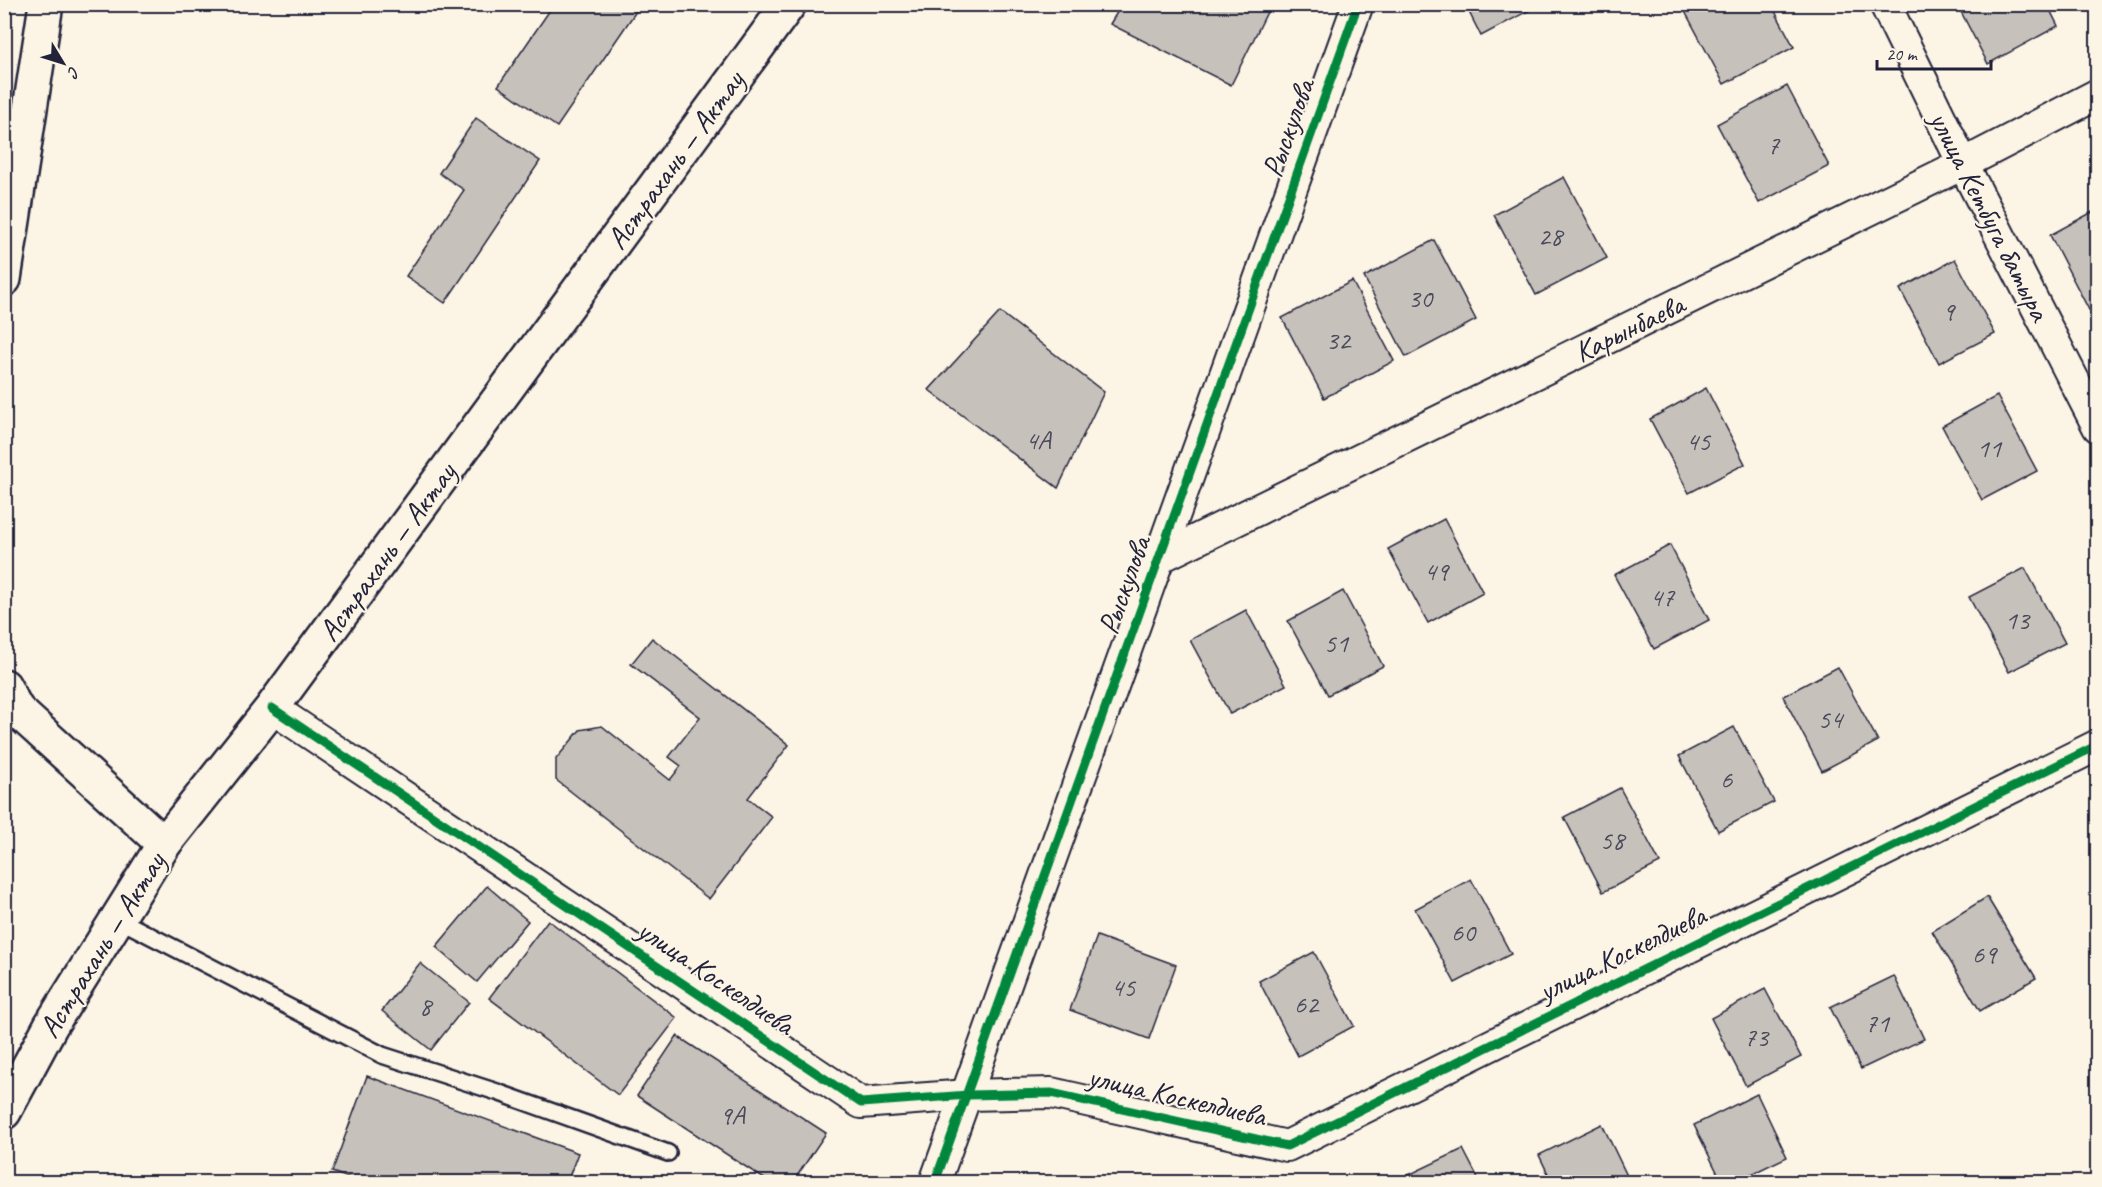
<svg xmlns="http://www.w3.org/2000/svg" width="2102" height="1187" font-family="Caveat,sans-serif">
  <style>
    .building { fill: #c6c1bb; stroke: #22223b; stroke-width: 1.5 }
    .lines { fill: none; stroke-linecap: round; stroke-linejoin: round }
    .service-casing { stroke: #22223b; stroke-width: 20 }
    .minor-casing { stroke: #22223b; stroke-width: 34 }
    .tertiary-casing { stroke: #22223b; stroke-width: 38 }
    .trunk-casing { stroke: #22223b; stroke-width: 38 }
    .service { stroke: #fcf5e5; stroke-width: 15 }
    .minor { stroke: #fcf5e5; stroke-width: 30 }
    .tertiary { stroke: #fcf5e5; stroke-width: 33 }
    .trunk { stroke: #fcf5e5; stroke-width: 33 }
    .cycleway-casing { stroke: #fcf5e5; stroke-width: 13 }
    .cycleway { stroke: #00873e; stroke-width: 9 }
    .labels { text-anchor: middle; stroke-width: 4.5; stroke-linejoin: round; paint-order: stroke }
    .number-label { font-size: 27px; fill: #4b4a5b }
    .street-label { font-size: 30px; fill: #22223b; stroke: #fcf5e5 }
  </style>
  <rect width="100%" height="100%" fill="#fcf5e5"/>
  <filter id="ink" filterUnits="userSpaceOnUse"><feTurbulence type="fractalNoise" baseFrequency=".0167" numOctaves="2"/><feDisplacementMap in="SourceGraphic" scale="12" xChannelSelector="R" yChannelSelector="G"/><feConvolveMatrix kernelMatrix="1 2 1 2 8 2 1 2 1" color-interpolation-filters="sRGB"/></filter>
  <g filter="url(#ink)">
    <g class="building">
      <polygon points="554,4 641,4 557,127 498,86"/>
      <polygon points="1122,4 1197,4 1201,7 1203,4 1271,4 1231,85 1110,24"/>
      <polygon points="1465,4 1541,4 1481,36"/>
      <polygon points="1681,4 1771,4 1794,47 1724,84"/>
      <polygon points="1957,4 2047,4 2058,26 1988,64"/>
      <polygon points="1787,86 1829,166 1759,203 1717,124"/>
      <polygon points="476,118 540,161 445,303 406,276 464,190 439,173"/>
      <polygon points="1564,177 1607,258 1536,295 1494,215"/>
      <polygon points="2098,209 2098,305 2089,310 2050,235"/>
      <polygon points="1434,240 1476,320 1406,357 1364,277"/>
      <polygon points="1955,259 1995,334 1939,363 1900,289"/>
      <polygon points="1352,281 1394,361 1324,398 1282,318"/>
      <polygon points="1000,312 1104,392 1058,488 929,390"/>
      <polygon points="1706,388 1745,464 1689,493 1650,419"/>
      <polygon points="1997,396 2037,471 1982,500 1942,426"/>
      <polygon points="1444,519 1483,593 1428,623 1388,549"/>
      <polygon points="1670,545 1709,620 1654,649 1614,575"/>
      <polygon points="2025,568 2065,643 2009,672 1969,597"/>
      <polygon points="1343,591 1383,666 1328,695 1288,621"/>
      <polygon points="1246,610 1286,685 1230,714 1190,640"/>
      <polygon points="652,638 789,745 748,798 772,817 709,899 556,780 556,759 580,730 602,726 670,780 681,766 669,757 700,717 631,664"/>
      <polygon points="1838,667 1878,741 1822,771 1783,696"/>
      <polygon points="1734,727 1774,802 1718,831 1679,756"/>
      <polygon points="1620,788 1660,863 1603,892 1564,817"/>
      <polygon points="1471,879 1511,954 1455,983 1415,909"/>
      <polygon points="487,886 528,921 477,982 436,947"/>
      <polygon points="1987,897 2036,978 1980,1011 1932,931"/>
      <polygon points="548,920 677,1018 618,1095 489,998"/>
      <polygon points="1097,936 1176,965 1149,1039 1070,1010"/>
      <polygon points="1314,952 1354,1026 1298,1056 1259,981"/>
      <polygon points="420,963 469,1002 431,1050 382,1011"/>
      <polygon points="1894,976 1924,1039 1861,1069 1830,1007"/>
      <polygon points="1765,989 1801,1057 1746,1086 1711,1018"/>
      <polygon points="677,1036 826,1133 793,1182 769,1182 637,1096"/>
      <polygon points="367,1076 578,1153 567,1182 360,1182 332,1172"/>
      <polygon points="1757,1094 1787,1157 1735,1182 1722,1182 1694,1125"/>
      <polygon points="1602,1124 1630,1182 1552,1182 1539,1155"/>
      <polygon points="1463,1149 1480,1182 1402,1182 1400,1179"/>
    </g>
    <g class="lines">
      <defs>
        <polyline id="service" points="118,919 382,1055 497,1092 668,1153"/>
        <g id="minor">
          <polyline points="1885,4 1963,164 2098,427"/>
          <polyline points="1159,558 1963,164 2098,94"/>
          <polyline points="272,708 861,1103 968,1095 1051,1093 1287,1146 2098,745"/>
          <polyline points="935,1182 1358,4"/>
        </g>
        <g id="tertiary">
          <polyline points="4,279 46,4"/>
          <polyline points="4,686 17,710 164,844"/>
        </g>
        <polyline id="trunk" points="4,1112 51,1025 164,844 272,708 789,4"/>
      </defs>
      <use href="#service" class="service-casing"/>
      <use href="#minor" class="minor-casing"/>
      <use href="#tertiary" class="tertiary-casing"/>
      <use href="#trunk" class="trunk-casing"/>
      <use href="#service" class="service"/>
      <use href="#minor" class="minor"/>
      <use href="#tertiary" class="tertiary"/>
      <use href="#trunk" class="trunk"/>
      <defs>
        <g id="cycleway">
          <polyline points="272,708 861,1103 968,1095 1051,1093 1287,1146 2098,745"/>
          <polyline points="935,1182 1358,4"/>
        </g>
      </defs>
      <use href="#cycleway" class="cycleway-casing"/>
      <use href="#cycleway" class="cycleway"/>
    </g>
  </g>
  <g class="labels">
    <g class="number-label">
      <text x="1773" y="154">7</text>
      <text x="1550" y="245">28</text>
      <text x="1420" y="307">30</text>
      <text x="1948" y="320">9</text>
      <text x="1338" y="349">32</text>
      <text x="1038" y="449">4А</text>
      <text x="1698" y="450">45</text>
      <text x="1989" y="457">11</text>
      <text x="1436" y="580">49</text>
      <text x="1662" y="606">47</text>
      <text x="2017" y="629">13</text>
      <text x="1336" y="652">51</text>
      <text x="1830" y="728">54</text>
      <text x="1726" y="788">6</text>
      <text x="1612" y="849">58</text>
      <text x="1463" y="941">60</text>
      <text x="1984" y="963">69</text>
      <text x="1123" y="996">45</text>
      <text x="1306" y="1013">62</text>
      <text x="425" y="1015">8</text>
      <text x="1877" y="1032">71</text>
      <text x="1756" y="1046">73</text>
      <text x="732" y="1124">9А</text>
    </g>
    <g class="street-label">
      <text transform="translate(1288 128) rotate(-70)" y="10">Рыскулова</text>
      <text transform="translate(675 160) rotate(-54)" y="10">Астрахань — Актау</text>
      <text transform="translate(1990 216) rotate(63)" y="10">улица Кетбуга батыра</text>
      <text transform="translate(1629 328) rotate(-26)" y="10">Карынбаева</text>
      <text transform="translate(387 552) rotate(-54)" y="10">Астрахань — Актау</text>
      <text transform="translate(1124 585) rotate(-70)" y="10">Рыскулова</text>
      <text transform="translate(102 945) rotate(-58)" y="10">Астрахань — Актау</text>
      <text transform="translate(1622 953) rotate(-26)" y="10">улица Коскелдиева</text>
      <text transform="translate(716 977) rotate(34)" y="10">улица Коскелдиева</text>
      <text transform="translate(1177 1096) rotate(13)" y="10">улица Коскелдиева</text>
    </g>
  </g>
  <rect width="2102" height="1187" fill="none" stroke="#fcf5e5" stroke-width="24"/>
  <rect x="12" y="12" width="2078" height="1163" fill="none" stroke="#22223b" stroke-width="2" filter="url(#ink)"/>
  <g transform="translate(63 63) rotate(128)" stroke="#fcf5e5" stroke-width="4.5" paint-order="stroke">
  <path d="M0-4.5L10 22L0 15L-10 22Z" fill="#22223b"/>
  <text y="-9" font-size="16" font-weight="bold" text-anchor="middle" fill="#22223b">С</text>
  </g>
  <path d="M1877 60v9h114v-9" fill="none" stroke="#22223b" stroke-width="3"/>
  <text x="1886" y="60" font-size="18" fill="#22223b" stroke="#fcf5e5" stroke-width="4.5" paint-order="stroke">20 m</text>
</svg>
